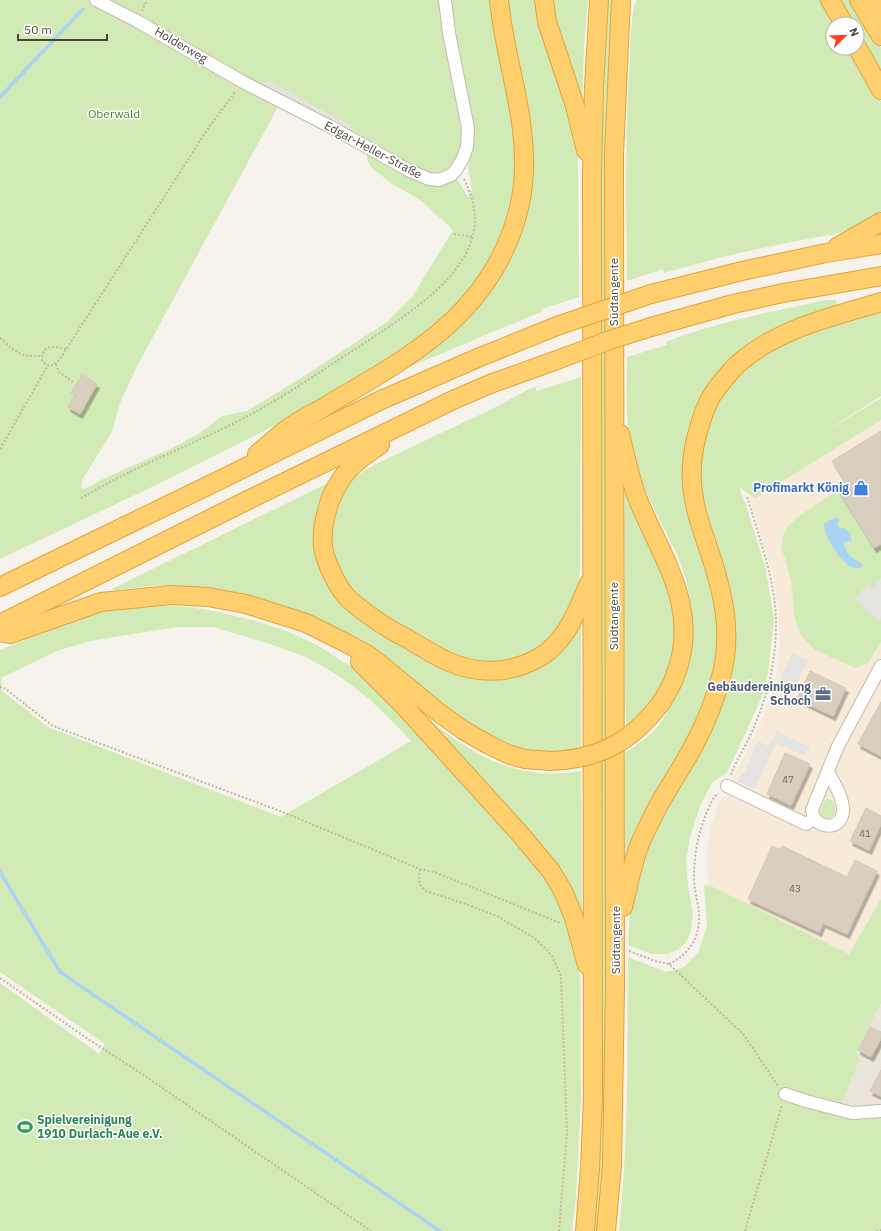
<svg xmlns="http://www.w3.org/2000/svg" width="881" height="1231" font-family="'IBM Plex Sans',sans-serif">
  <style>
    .residential { fill: #eae5da }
    .commercial { fill: #f7ead8 }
    .green { fill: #d2eab5; fill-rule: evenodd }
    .parking { fill: #e5e3e0 }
    .water { fill: #a9d4f2 }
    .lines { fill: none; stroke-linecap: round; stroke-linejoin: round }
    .stream { stroke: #a9d4f2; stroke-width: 3.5 }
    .building { fill: #d8cfc1; stroke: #d3c7b4; filter: url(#shadow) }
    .minor-casing { stroke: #c2bbae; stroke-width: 14 }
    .highway-casing { stroke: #e0a43c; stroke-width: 20 }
    .path { stroke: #c4b79f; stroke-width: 2; stroke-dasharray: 2 2; stroke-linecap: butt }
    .minor { stroke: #fff; stroke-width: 12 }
    .highway { stroke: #ffcf6e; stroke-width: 18 }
    .highway-bridge-casing { stroke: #e0a43c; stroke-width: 20; stroke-linecap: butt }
    .highway-bridge { stroke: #ffcf6e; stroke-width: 18 }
    .labels { text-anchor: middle; stroke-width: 3; stroke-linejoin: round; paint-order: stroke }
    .number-label { font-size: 10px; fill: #6e675b }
    .street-label { font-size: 12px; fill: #4b4439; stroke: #fff }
    .park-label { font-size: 12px; fill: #4a7f2a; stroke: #fff }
    .shop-label { font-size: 12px; font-weight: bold; fill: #366cbe; stroke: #fff; text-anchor: end }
    .service-label { font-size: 12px; font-weight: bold; fill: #4e5e75; stroke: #fff; text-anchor: end }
    .leisure-label { font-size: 12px; font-weight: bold; fill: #27864d; stroke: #fff; text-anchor: start }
  </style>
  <defs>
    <filter id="shadow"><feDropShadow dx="2.5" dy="4.5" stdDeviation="0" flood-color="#0004"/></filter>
  </defs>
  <rect width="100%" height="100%" fill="#f6f3ec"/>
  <polygon class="residential" points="881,1003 881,1108 854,1109 841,1105 855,1052"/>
  <polygon class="commercial" points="881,405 881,845 880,847 881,848 881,899 849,954 709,885 707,868 707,850 710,828 719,803 721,799 728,794 730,783 761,723 775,682 780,646 778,605 773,576 747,490"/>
  <g class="green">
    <polygon points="0,0 443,0 463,124 463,148 452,166 444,171 428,174 346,133 350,125 279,105 136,368 120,403 112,432 82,480 81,488 85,489 103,479 172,448 200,433 222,416 247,411 301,378 387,322 412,297 453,230 424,203 410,194 392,184 371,167 367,159 367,153 440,184 450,182 457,179 468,197 472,190 468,166 471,152 470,111 464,77 455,37 450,0 491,0 513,124 516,163 513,197 503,232 489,264 468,293 435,326 362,375 286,420 158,484 0,559"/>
    <polygon points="506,0 537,0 560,78 576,146 578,163 579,297 542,309 543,311 395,373 416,359 522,226"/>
    <polygon points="551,0 588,0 584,47 582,106 566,63"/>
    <polygon points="606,0 614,0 610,36 607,113 607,922 604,1179 599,1231 593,1231 598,198"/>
    <path d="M636 0H822L837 24H833V48H850L881 101V213L877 216 849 230 835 234 786 243 726 256 664 273 663 269 627 281C626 211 625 142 629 73 631 49 629 23 636 0Z"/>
    <polygon points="835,0 853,0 881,48 881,81 857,38 857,24 849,24"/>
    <path d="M825 300H836L838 308 756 344 687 447 721 624 712 694 625 866V753C637 745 649 737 658 726 663 720 666 714 670 708 699 661 698 604 677 554 673 546 669 539 666 532 656 513 647 494 639 474 637 468 634 461 632 454 625 423 627 389 627 357L667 345 666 342C716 322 772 312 825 300Z"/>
    <polygon points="881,307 881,396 817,437 881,398 881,420 755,498 739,487 747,508 766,570 774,620 768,673 764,692 750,723 727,772 712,783 700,806 690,837 686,861 688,886 693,913 691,931 686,942 679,949 668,954 652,954 628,945 630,905 638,865 726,683 699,500 700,445 717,402 744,369 790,339"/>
    <polygon points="581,377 580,568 578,588 573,608 542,648 516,661 469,663 375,613 342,580 332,548 331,536 335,510 344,490 354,478 364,471 378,463 458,425 488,411 535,386 537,391"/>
    <path d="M330 482 326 492 338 597 498 676 581 622V748L565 752H550L516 749 482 733 311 616C260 597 206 583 151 586 139 587 127 589 114 590L112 589Z"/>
    <polygon points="625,489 671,580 678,636 663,685 651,703 626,727 624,631"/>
    <path d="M836 491 837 492 839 491 873 547 872 548V549L880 545 881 547V578L873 588 868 584 878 621 881 618V642L868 663 855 668 815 650 800 634 795 620 791 581 785 558 781 548 782 538 788 526 798 517ZM834 518 840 520 837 523 839 528 851 542 849 541 844 543C846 553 847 555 856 560L835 550Z"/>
    <path d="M167 606 188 607 214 611 252 620 286 631 319 646 362 674 503 826 559 895 578 958 580 979 581 1099 576 1196 572 1231H0V983L99 1054 105 1044 0 972V650L46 631 90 614 106 611 134 608ZM177 627H213L264 642 306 657 339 676 368 698 390 719 411 741 281 817 48 727 2 691 1 678 57 651 90 641Z"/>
    <path d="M430 720C459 744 493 767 532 772 548 775 565 773 581 771L582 922 427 722Z"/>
    <path d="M827 799H831C835 804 836 810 834 816L827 819 822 817 820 811 825 801Z"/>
    <path d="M709 885 849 954 881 899V1003L856 1052 859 1060 838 1113 881 1115V1231H619C629 1140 627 1048 628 957L666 972 684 967 698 953 707 927 704 886Z"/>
  </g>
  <g class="parking">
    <polygon points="267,80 350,125 346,133 263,87"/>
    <polygon points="881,578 881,618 878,621 854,598 868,584 873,588"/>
    <polygon points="792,653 808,661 794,689 779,681"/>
    <polygon points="777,731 810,747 805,756 776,743 755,789 738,782 742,773 744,774 758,741 768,746"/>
  </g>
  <path class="water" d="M838 517 840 520 837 523 839 528H845L850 534 852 542 849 541 844 543C847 558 852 556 863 565L860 568C856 568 851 568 848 565 838 557 824 536 824 524L834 518Z"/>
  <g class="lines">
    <g class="stream">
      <polyline points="0,97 83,9"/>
      <polyline points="0,872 60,972 440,1231"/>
    </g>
  </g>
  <g class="building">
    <polygon points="82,375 97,384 80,414 68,407 75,395 71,393"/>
    <polygon points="881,431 881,544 874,548 838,490 846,484 832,461"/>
    <polygon points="810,671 846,688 833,716 797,699"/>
    <polygon points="881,702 881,756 858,744"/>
    <polygon points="785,753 810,764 791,805 767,794"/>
    <polygon points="866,808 881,816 881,824 869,850 850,841"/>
    <polygon points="772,846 780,850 782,846 847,877 855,860 877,871 847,934 823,923 819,932 748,899"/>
    <polygon points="870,1027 881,1032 881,1038 871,1057 858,1050"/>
    <polygon points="881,1070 881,1096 870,1091"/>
  </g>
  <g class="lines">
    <defs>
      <g id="minor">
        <polyline points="96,0 137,21 243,82 329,126 410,171 429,179 439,180 451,175 456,170 463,158 467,147 468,128 449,33 445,0"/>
        <path d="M828 772C834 783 843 797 843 810 843 831 814 831 812 810L838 746 881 666"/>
        <polyline points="727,786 806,824 814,819"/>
        <polyline points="785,1094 806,1101 852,1113 881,1111"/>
      </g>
      <g id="highway">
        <polyline points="544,0 547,22 575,106 586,151"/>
        <polyline points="830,0 844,24"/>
        <polyline points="859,0 881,36"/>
        <polyline points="874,0 881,16"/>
        <polyline points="857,47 881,90"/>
        <polyline points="837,247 881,222"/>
        <polyline points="651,294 742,271 826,253 881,244"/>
        <polyline points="651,327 733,304 783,293 881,276"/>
        <path d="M620 434C626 457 630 481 639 502 663 560 701 610 675 676 672 686 666 694 661 703"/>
        <path d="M380 445C365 455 349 466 340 481 328 499 321 526 323 547 325 561 337 586 346 596 349 600 354 603 357 606 373 619 390 630 408 639 421 647 434 655 447 661 478 675 511 674 540 657 567 641 577 611 589 583"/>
        <path d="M257 454C267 446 276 437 287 429 300 419 317 412 331 403 402 361 471 325 506 246 518 219 525 188 524 158 523 104 504 53 499 0"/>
        <polyline points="0,587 90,543 232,474 379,401 480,357 557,326"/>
        <polyline points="0,624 238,505 453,400 490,384 557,360"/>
        <polyline points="0,632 10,634 101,602 171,595 208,597 246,604 306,623 346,643 368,655 381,665 438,712 463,730 489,745 510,755 525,759 551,761"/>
        <polyline points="360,662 404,706 521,835 551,871 564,893 574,918 587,965"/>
        <path d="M623 907C628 887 632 866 639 846 643 835 650 823 655 812 667 789 682 768 694 745 707 721 717 695 723 669 729 640 726 608 718 580 713 560 705 540 699 520 689 487 689 458 700 425 702 417 705 409 709 401 713 392 720 384 726 377 730 372 734 367 739 363 779 328 832 317 881 302"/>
        <polyline points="585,1231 590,1168 593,1097 592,175 594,87 599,0"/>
        <polyline points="606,1231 612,1166 615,988 614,154 621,0"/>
      </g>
    </defs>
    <use href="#minor" class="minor-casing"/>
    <use href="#highway" class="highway-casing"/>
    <g class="path">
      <polyline points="142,11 147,0"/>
      <polyline points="454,234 473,237"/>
      <path d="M0 338C18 353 18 357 42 356"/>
      <path d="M66 349C54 346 42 344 42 360L46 365C53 366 55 365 60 359L209 127 236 91"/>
      <polyline points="56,364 59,372 73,382"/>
      <polyline points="0,449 48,365"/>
      <path d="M81 498C98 489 116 478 134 470 176 449 221 432 262 408 284 396 305 382 326 368 343 357 360 346 377 335 408 313 444 291 464 257 480 230 477 206 464 179"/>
      <polyline points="0,687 3,687 53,726 280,811 420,869 437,873 560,923"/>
      <path d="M731 775 733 769C741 753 750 738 756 722 775 677 782 624 770 576 764 549 755 523 747 497"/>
      <polyline points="420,869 419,879 420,885 426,891 471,906 497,916 533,937 544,947 552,956 561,976 567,1132 559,1231"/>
      <polyline points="629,951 655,961 669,964 744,1035 778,1086"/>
      <path d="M669 964C690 954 700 937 699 914 698 902 694 890 694 878 694 858 697 838 704 820 707 811 711 800 718 793"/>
      <polyline points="0,978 88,1039 145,1076 371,1231"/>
      <polyline points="745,1231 782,1105"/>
      <polyline points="876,1231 881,1230"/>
    </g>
    <use href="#minor" class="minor"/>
    <use href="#highway" class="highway"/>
    <defs>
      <g id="highway-bridge">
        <polyline points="557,326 651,294"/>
        <polyline points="557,360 610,340 651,327"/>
        <path d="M551 761C600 759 631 742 661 703"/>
      </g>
    </defs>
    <use href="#highway-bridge" class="highway-bridge-casing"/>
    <use href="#highway-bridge" class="highway-bridge"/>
  </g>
  <defs>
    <symbol id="shop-bare" viewBox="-9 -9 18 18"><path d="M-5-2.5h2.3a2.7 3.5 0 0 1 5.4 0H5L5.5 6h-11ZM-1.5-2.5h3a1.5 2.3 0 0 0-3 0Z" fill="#3f7fe0" stroke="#fff" stroke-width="2.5" paint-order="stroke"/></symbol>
    <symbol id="office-bare" viewBox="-9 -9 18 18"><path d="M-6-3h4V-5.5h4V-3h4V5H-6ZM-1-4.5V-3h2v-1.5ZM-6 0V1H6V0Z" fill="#5c6f8a" stroke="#fff" stroke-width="2.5" paint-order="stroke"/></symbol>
    <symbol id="stadium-bare" viewBox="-9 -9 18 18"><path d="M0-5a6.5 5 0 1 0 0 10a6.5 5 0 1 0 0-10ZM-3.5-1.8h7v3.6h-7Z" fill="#2e9e5b" stroke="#fff" stroke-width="2.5" paint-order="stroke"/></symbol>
  </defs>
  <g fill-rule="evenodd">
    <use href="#shop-bare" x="850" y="477" width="22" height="22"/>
    <use href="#office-bare" x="812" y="683" width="22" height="22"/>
    <use href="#stadium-bare" x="14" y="1116" width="22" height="22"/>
  </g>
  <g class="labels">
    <g class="number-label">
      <text x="788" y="783">47</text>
      <text x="865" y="837">41</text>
      <text x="795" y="892">43</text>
    </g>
    <g class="street-label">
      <text transform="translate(181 45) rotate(30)" y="4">Holderweg</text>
      <text transform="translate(373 150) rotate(28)" y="4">Edgar-Heller-Straße</text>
      <text transform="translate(614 292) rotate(-90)" y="4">Südtangente</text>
      <text transform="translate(614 616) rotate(-90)" y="4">Südtangente</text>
      <text transform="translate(616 940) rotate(-90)" y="4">Südtangente</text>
    </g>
    <g class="park-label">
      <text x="114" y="118">Oberwald</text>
    </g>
    <g class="shop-label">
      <text x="849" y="492">Profimarkt König</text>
    </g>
    <g class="service-label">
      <text x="811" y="691">Gebäudereinigung<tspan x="811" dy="14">Schoch</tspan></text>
    </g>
    <g class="leisure-label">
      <text x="37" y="1124">Spielvereinigung<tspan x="37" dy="14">1910 Durlach-Aue e.V.</tspan></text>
    </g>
  </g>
  <g transform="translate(845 36) rotate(67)"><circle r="19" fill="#ffffff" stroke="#b7b4b0"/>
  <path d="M0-3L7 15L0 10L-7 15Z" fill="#fc3f1d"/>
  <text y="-6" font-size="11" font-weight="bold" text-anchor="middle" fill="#4b4439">N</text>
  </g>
  <path d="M18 34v6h89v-6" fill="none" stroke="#4b4439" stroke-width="2"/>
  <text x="24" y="34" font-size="12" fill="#4b4439" stroke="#ffffff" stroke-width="3" paint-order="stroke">50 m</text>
</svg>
